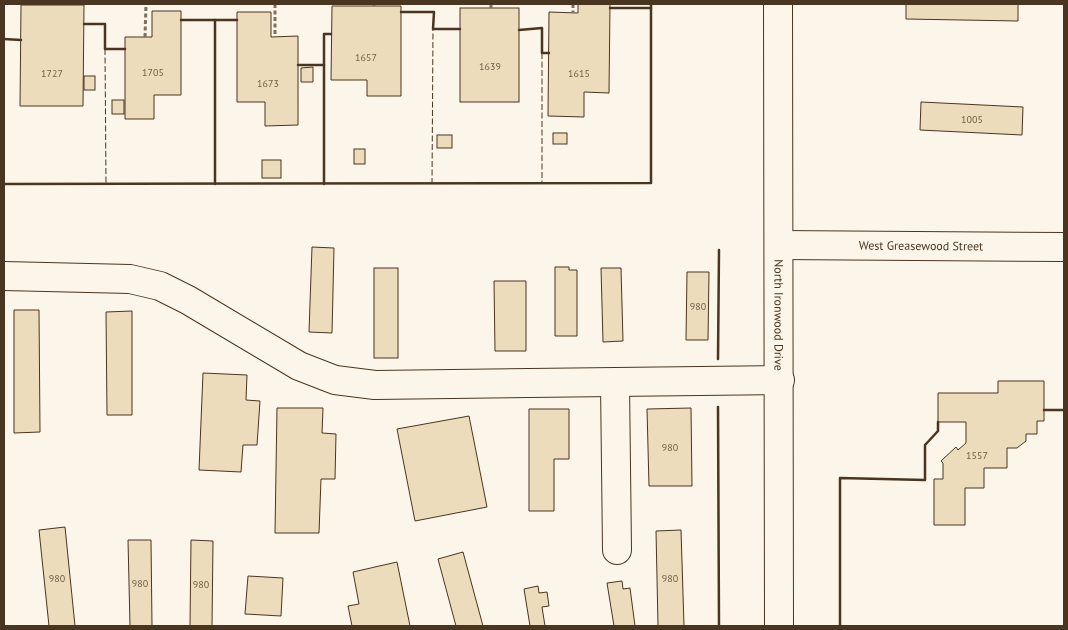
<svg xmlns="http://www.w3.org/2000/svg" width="1068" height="630" font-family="'PT Sans',sans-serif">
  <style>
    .building { fill: #ecdcbc; stroke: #4a3520 }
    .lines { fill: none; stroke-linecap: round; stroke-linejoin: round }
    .minor-casing { stroke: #4a3520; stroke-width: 30 }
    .path { stroke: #7f6f5c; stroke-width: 3; stroke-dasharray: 4 2.5; stroke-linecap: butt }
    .minor { stroke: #fbf6e9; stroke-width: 28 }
    .fence { stroke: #4a3520; stroke-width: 1; stroke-dasharray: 6 2.5; stroke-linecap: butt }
    .wall { stroke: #4a3520; stroke-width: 2.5 }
    .labels { text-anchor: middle; stroke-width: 4; stroke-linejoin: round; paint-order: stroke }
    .number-label { font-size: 10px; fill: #725f47 }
    .street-label { font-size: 12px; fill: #4a3520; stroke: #fbf6e9 }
  </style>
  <rect width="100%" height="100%" fill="#fbf6e9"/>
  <g class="building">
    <polygon points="578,4 610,4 609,93 584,92 584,117 548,116 549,12 578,13"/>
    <polygon points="906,4 1018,4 1018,21 906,19"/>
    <polygon points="21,5 84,5 83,106 20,106"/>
    <polygon points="332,6 401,6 401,96 367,96 367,80 331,80"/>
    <rect x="460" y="8" width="59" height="94"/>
    <polygon points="152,11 181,11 181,95 154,95 154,119 125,119 125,37 152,37"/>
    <polygon points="237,12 271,12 271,37 298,36 298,125 265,126 265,102 237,102"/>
    <polygon points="313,67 313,82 301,82 301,68"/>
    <rect x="84" y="76" width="11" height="14"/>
    <rect x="112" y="100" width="12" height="14"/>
    <polygon points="921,102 1023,107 1022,135 920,130"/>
    <rect x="553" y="133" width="14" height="11"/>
    <rect x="437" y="135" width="15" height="13"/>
    <rect x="354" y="149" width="11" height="15"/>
    <rect x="262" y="160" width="19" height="18"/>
    <polygon points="312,247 334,248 332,333 309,332"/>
    <polygon points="555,267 569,267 569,270 577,270 577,336 555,336"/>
    <rect x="374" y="268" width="24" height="90"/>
    <polygon points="601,268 621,268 623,341 603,342"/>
    <polygon points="687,272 709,272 708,340 686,340"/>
    <polygon points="494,281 526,281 526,351 495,351"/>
    <polygon points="14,310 39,310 40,432 14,433"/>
    <polygon points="132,311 132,415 107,415 106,312"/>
    <polygon points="203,373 247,375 246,400 260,401 257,445 243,445 241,472 199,470"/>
    <polygon points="998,381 1044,381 1044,421 1037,421 1037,434 1026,434 1026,441 1017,448 1007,448 1007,468 984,468 984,488 965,488 965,525 934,525 934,479 943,479 943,463 941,461 956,447 958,450 966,443 966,422 938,422 938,393 998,393"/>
    <polygon points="277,408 323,408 322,433 336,434 335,479 321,479 319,533 275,533"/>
    <polygon points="691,408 692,486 649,486 647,409"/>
    <polygon points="529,409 569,409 569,459 554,459 554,511 529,511"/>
    <polygon points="469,416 487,507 415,521 397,429"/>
    <polygon points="65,527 75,626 49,626 39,530"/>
    <polygon points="681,530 684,626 658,626 656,531"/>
    <polygon points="128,540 151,540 152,626 130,626"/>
    <polygon points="191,540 213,541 212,626 190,626"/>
    <polygon points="463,552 483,626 456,626 438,559"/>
    <polygon points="397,562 410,626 352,626 348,606 359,604 353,572"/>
    <polygon points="248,576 283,578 281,616 245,614"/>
    <polygon points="622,581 623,589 630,588 635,626 614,626 607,583"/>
    <polygon points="538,586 539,593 547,592 549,606 542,607 545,626 530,626 524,589"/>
  </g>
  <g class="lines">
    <defs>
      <g id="minor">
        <path id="s1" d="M778 4 779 626"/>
        <path id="s2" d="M779 245 1064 247"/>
        <polyline points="4,276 130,279 160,286 188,300 299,366 335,380 375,385 780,380"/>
        <polyline points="615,383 617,550"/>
      </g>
    </defs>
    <use href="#minor" class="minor-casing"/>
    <g class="path">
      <polyline points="52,4 52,5"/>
      <polyline points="275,4 275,37"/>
      <polyline points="374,4 374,6"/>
      <polyline points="491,4 491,8"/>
      <polyline points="573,4 573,13"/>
      <polyline points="145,37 146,4"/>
    </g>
    <use href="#minor" class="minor"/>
    <g class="fence">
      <polyline points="105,49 106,184"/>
      <polyline points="542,53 542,184"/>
      <polyline points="432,184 433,29"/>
    </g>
    <g class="wall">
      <polyline points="610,8 651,8"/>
      <polyline points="401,12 434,12 433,29 460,29"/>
      <polyline points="181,20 237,20"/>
      <polyline points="215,20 215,184"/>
      <polyline points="84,24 105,24 105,49 125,49"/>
      <polyline points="519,30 542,28 542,53 549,53"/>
      <polyline points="4,39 21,40"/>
      <polyline points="298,65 324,65 324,34 331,34"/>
      <polyline points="324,65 324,184"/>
      <polyline points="4,184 651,183 651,4"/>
      <polyline points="718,359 719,250"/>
      <polyline points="718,407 719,626"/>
      <polyline points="1044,410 1064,410"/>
      <polyline points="840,626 840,478 925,480 925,445 938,431 938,422"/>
    </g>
  </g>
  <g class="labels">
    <g class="number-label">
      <text x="366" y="61">1657</text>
      <text x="490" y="70">1639</text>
      <text x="153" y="76">1705</text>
      <text x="52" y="77">1727</text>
      <text x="579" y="77">1615</text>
      <text x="268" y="87">1673</text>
      <text x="972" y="123">1005</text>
      <text x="698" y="310">980</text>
      <text x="670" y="451">980</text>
      <text x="977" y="459">1557</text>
      <text x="57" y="582">980</text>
      <text x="670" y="582">980</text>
      <text x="140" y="587">980</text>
      <text x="201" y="588">980</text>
    </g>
    <g class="street-label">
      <text dy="4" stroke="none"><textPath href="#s2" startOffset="142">West Greasewood Street</textPath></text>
      <text dy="4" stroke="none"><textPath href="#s1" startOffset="311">North Ironwood Drive</textPath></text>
    </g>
  </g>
  <rect width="1068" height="630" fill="none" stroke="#4a3520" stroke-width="10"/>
</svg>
